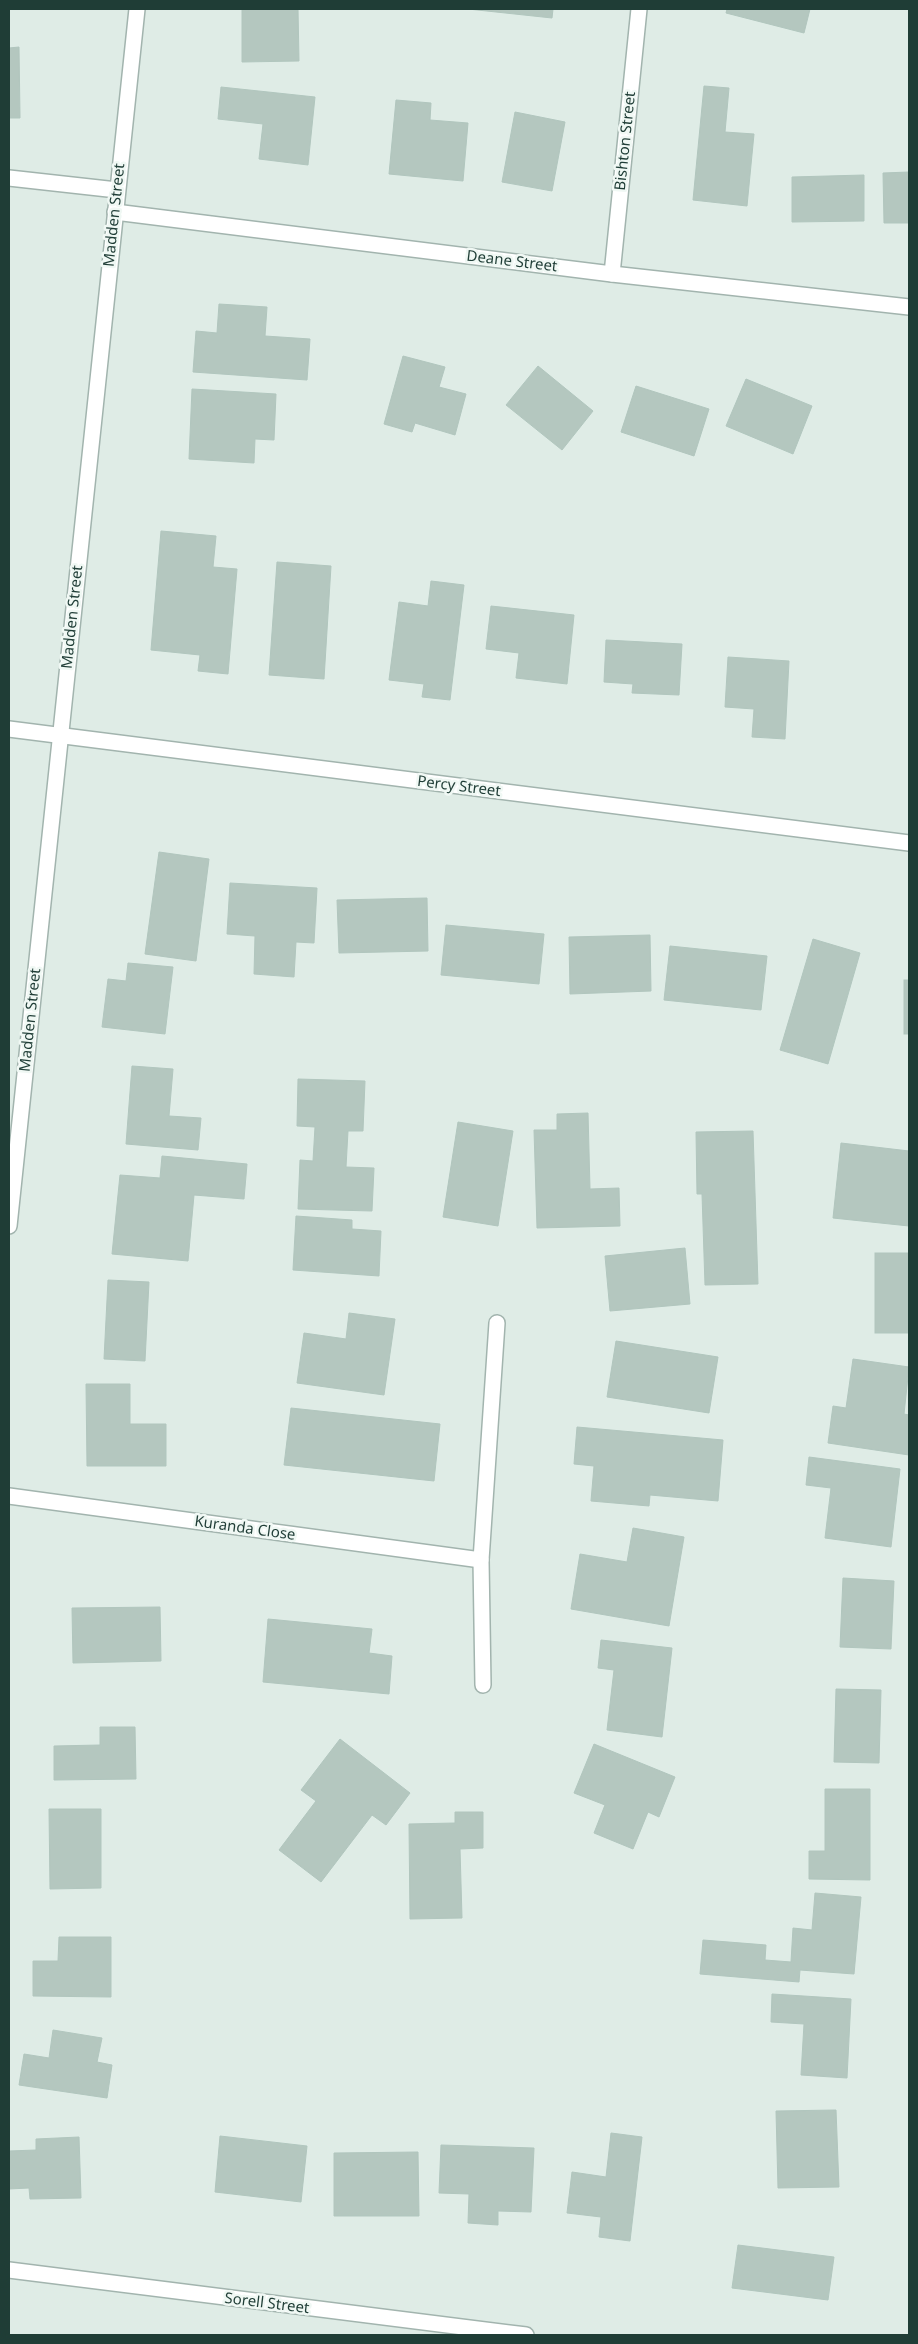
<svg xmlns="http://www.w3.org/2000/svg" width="918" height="2344" font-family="'Noto Sans',sans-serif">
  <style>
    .building { fill: #b4c7bf; stroke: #b1c6be }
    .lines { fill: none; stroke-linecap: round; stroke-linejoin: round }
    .street-casing { stroke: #a2b4ae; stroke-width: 18 }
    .street { stroke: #fff; stroke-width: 15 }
    .labels { text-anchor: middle; stroke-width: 5; stroke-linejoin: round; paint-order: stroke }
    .street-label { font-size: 15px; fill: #1f3d36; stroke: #f0f8f4 }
  </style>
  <rect width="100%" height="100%" fill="#dfece6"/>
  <g class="building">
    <polygon points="242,9 298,9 299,61 242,62"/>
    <polygon points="468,9 553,9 552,18"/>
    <polygon points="727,9 810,9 804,33 726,13"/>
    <polygon points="19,47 20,118 9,118 9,48"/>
    <polygon points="704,86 729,88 725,132 754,134 747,206 693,200"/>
    <polygon points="221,87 315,97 308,165 259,159 263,124 218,119"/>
    <polygon points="396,100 431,103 430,120 468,123 463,181 389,174"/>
    <polygon points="515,112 565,122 552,191 502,182"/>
    <polygon points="909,172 909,223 884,223 883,173"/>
    <polygon points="864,175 864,221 792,222 792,177"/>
    <polygon points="219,304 267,307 265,336 310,339 307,380 193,372 196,331 217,333"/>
    <polygon points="403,356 445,367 439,387 466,394 455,435 415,423 412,432 384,424"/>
    <polygon points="538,366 593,411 562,450 506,405"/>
    <polygon points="746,379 812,406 793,454 726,426"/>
    <polygon points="636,386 709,409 694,456 621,432"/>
    <polygon points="192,389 276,394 274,440 255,439 254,463 189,459"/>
    <polygon points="161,531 216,536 213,567 237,569 228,674 198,671 200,655 151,650"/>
    <polygon points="277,562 331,566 324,679 269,675"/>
    <polygon points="431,581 464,585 450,700 422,697 424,684 389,680 399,602 428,606"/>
    <polygon points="491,606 574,615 567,684 516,678 519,653 486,649"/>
    <polygon points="606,640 682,644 679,695 632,693 633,684 604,682"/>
    <polygon points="728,657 789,661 785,739 752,737 754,709 725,707"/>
    <polygon points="159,852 209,859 196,961 145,954"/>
    <polygon points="230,883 317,888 314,943 296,942 294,977 254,974 255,936 227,934"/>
    <polygon points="427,898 428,951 339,953 337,900"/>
    <polygon points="446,925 544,934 539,984 441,975"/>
    <polygon points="650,935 651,991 570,994 569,937"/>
    <polygon points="813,939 860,953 828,1064 780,1050"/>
    <polygon points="670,946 767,956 761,1010 664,1000"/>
    <polygon points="128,963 173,967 165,1034 102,1027 108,979 126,981"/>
    <rect x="904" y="980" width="5" height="54"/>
    <polygon points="132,1066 173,1069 169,1116 201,1118 198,1150 126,1144"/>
    <polygon points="298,1079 365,1081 363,1131 348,1131 346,1167 374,1168 372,1211 298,1209 300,1160 313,1161 315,1127 297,1126"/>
    <polygon points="588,1113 590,1189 619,1188 620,1226 537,1228 534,1130 557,1130 557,1114"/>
    <polygon points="458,1122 513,1131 498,1226 443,1217"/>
    <polygon points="753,1131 758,1284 705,1285 702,1194 697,1194 696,1132"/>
    <polygon points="841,1143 909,1151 909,1226 833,1218"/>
    <polygon points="162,1156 247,1164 244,1199 194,1195 188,1261 112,1254 120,1175 160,1178"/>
    <polygon points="296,1216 352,1220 352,1229 381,1231 379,1276 293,1270"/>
    <polygon points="685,1248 690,1304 610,1311 605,1256"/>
    <rect x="875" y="1253" width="34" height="80"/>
    <polygon points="108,1280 149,1282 145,1361 104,1359"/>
    <polygon points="349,1313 395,1319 384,1395 297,1383 304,1333 346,1339"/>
    <polygon points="616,1341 718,1357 709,1413 607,1397"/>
    <polygon points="853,1359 909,1367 904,1414 909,1415 909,1455 828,1443 833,1406 846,1408"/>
    <polygon points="86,1384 130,1384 130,1424 166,1424 166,1466 87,1466"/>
    <polygon points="291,1408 440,1424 434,1481 284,1465"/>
    <polygon points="577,1427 723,1440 718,1501 650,1495 649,1506 591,1501 594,1466 574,1464"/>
    <polygon points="809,1457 900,1469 891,1547 825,1538 831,1488 806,1485"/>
    <polygon points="633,1528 684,1537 669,1626 571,1609 580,1554 627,1562"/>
    <polygon points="843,1578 894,1581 891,1649 840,1647"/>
    <polygon points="160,1607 161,1661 73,1663 72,1608"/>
    <polygon points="268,1619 372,1629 369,1653 392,1656 389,1694 263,1682"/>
    <polygon points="601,1640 672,1648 662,1737 607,1730 614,1670 598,1668"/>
    <polygon points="836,1689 881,1690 879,1763 834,1762"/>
    <polygon points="100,1727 135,1727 136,1779 54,1780 54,1746 100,1745"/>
    <polygon points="340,1739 410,1793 386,1825 372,1815 321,1882 279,1850 316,1801 301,1790"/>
    <polygon points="594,1744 675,1777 659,1817 648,1812 633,1849 594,1833 605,1805 574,1793"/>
    <polygon points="825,1789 870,1789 870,1880 809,1879 809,1851 825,1851"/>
    <polygon points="49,1809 101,1809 101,1888 50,1889"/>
    <polygon points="455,1812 483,1812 483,1848 460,1849 462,1918 410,1919 409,1824 455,1823"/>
    <polygon points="815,1893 861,1897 854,1974 800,1970 799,1982 700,1974 703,1940 766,1945 765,1960 791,1962 793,1928 812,1930"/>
    <polygon points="59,1937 111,1937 111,1997 33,1996 33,1961 58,1961"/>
    <polygon points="772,1994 851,1999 847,2078 801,2075 804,2024 771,2022"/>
    <polygon points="53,2030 102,2038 97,2062 112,2065 107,2098 19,2085 24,2054 49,2058"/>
    <polygon points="836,2110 839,2187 778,2188 776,2111"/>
    <polygon points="611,2133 642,2137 630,2241 599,2237 601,2217 567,2213 572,2172 606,2177"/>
    <polygon points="220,2136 307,2146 301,2202 215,2192"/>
    <polygon points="79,2137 81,2198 30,2199 29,2188 9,2189 9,2151 36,2150 36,2139"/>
    <polygon points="441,2145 534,2148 531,2212 498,2211 498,2225 468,2223 469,2194 439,2193"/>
    <polygon points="418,2152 419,2216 334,2216 334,2153"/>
    <polygon points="738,2245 834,2257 828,2300 732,2288"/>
  </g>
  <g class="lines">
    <defs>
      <g id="street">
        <polyline points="9,178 117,190"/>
        <polyline points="115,212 612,274 909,307"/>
        <polyline points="612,274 639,9"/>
        <polyline points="9,729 909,843"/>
        <polyline points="9,1226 137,9"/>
        <polyline points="9,1496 481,1560"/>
        <polyline points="483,1685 481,1560 497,1323"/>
        <polyline points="9,2270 526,2335"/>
      </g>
    </defs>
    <use href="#street" class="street-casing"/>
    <use href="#street" class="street"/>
  </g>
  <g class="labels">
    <g class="street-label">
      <text transform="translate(625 141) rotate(-84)" y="5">Bishton Street</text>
      <text transform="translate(114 215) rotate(-84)" y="5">Madden Street</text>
      <text transform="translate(512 261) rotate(7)" y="5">Deane Street</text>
      <text transform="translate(72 617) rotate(-84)" y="5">Madden Street</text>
      <text transform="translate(459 786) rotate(7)" y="5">Percy Street</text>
      <text transform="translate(30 1020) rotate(-84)" y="5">Madden Street</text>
      <text transform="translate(245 1528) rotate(8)" y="5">Kuranda Close</text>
      <text transform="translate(267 2303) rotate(7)" y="5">Sorell Street</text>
    </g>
  </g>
  <rect width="918" height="2344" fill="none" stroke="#1f3d36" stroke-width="20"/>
</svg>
